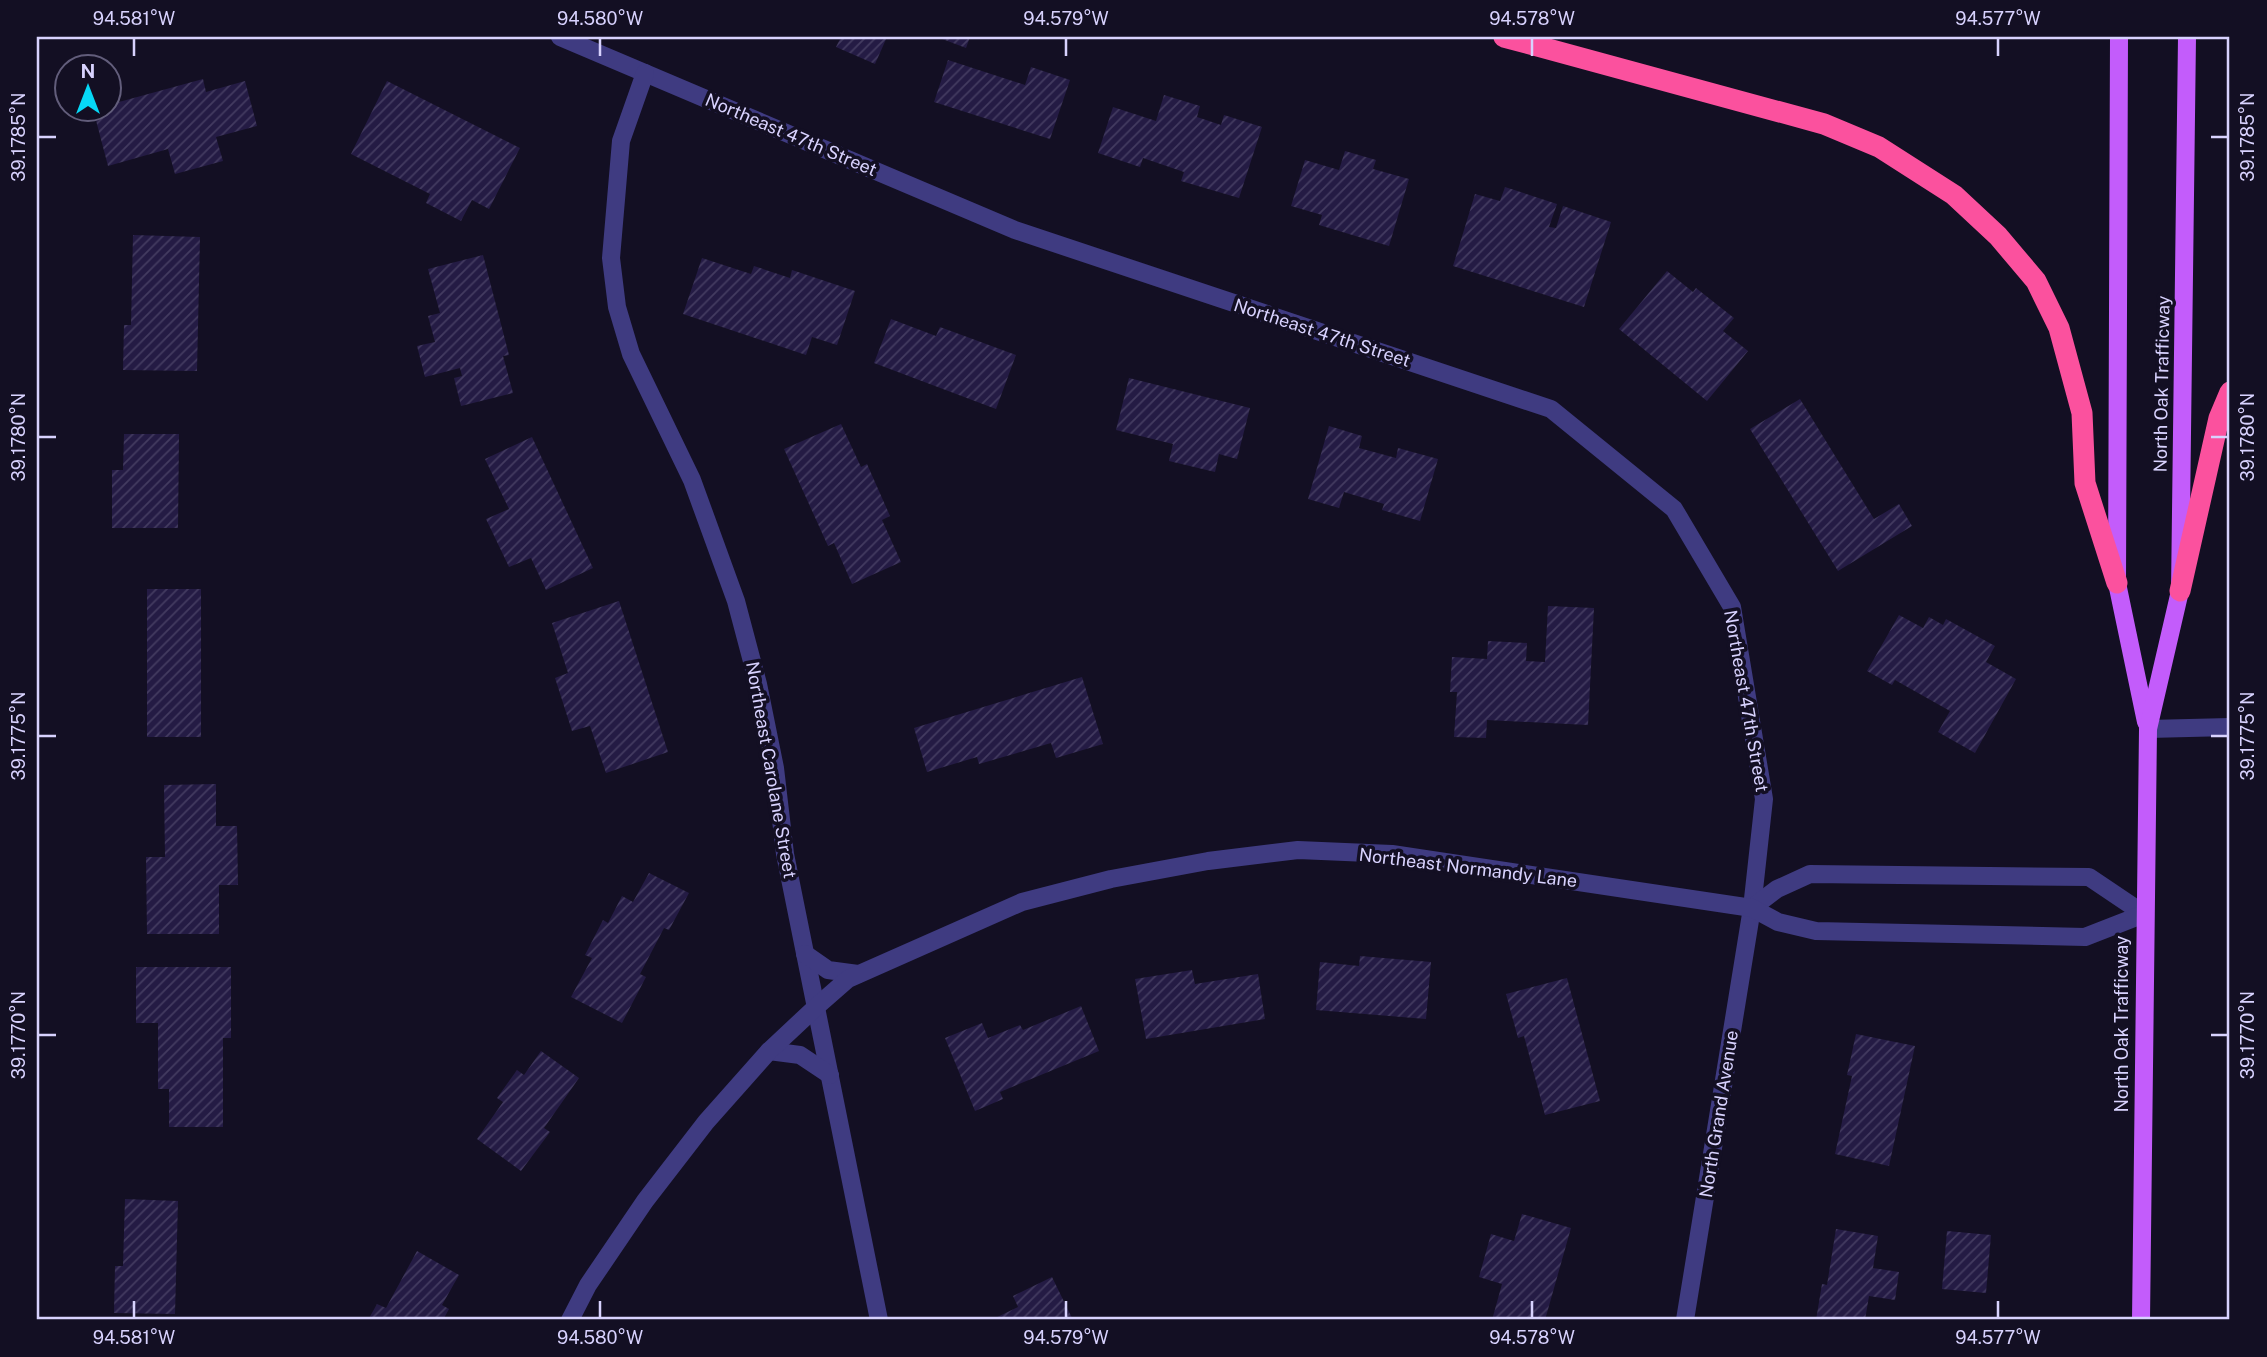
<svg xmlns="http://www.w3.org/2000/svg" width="2267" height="1357" font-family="'Public Sans',sans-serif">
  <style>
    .building { fill: url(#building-hatch) }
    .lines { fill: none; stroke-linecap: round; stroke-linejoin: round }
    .minor { stroke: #3f3b81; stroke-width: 18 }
    .major { stroke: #c35cfb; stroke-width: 18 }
    .highway { stroke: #fb519e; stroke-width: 21 }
    .ticks { fill: none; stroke: #d8d2fe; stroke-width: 2.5 }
    .labels { text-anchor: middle; stroke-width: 7; stroke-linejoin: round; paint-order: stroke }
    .street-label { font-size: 18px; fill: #d8d2fe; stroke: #130f23 }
    .neatline { fill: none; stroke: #d8d2fe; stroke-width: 2.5 }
    .ticks-label { font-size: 18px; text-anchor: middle; fill: #d8d2fe }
  </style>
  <defs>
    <pattern id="building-hatch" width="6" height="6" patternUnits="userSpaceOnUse" patternTransform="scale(1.75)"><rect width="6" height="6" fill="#241b44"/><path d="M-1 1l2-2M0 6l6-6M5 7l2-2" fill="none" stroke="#433b60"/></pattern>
  </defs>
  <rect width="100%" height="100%" fill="#130f23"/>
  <g class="building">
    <polygon points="841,37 887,37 875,64 836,47"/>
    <polygon points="937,37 970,37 966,48"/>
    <polygon points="948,60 1025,85 1031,67 1070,80 1050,139 934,102"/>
    <polygon points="203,79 206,92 245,81 257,126 216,137 223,161 175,174 168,149 108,166 93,109 108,108 108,105"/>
    <polygon points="387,81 520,148 489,209 472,200 461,221 426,203 430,194 351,154"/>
    <polygon points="1164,95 1200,106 1197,117 1221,125 1224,115 1262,127 1239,198 1181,181 1184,172 1143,158 1140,167 1098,153 1113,107 1156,121"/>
    <polygon points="1345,151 1376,160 1373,169 1409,179 1389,246 1319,225 1322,215 1291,206 1305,160 1339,170"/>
    <polygon points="1505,187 1557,204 1549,227 1556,228 1563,206 1611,222 1584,307 1453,266 1475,194 1500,201"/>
    <polygon points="133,235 200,237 197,371 123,370 124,325 131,325"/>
    <polygon points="483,255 509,355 503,356 513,393 461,406 454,378 462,376 460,368 425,377 417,346 435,342 428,316 440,313 428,269"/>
    <polygon points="702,258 751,274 754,266 790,278 792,270 855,291 837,345 812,337 806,355 683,314"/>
    <polygon points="1667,271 1693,292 1696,288 1734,318 1723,331 1748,351 1707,401 1619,329"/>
    <polygon points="891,319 936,336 940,327 1016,355 996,409 874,363"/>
    <polygon points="1129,378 1250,408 1237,459 1219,454 1215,472 1169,461 1173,444 1116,430"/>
    <polygon points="1800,399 1874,519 1899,504 1912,526 1838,571 1750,429"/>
    <polygon points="841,424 861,467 867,464 890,516 882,520 901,562 852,584 834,543 828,546 784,449"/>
    <polygon points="1329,426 1362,436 1359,448 1396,458 1398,448 1438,459 1420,521 1382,510 1384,504 1344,492 1339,508 1308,499"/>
    <polygon points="124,434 179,434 178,528 112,528 112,470 123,470"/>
    <polygon points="532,437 593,568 546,590 531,558 509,567 486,519 509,509 485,459"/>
    <rect x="147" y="589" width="54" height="148"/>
    <polygon points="619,601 668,752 606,773 590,726 572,731 555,678 568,673 552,623"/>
    <polygon points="1548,606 1594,608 1588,725 1487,720 1486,738 1454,737 1457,692 1450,692 1452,657 1487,659 1488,641 1527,643 1526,661 1545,662"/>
    <polygon points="1899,615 1923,628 1929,617 1943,625 1946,619 1995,646 1986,662 2016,679 1975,753 1938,732 1950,711 1895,680 1892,685 1867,671"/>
    <polygon points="1082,677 1103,744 1056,758 1051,743 979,764 977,757 927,772 914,728"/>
    <polygon points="216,784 216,826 237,826 238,885 219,885 219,934 147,934 146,857 165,857 164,785"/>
    <polygon points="649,873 689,893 669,930 664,928 640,974 646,977 622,1023 571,997 592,958 585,955 603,920 608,923 622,896 633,902"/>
    <polygon points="1360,956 1431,962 1426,1019 1316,1010 1320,962 1359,966"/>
    <polygon points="136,967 231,967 231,1038 223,1038 223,1127 169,1127 169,1089 158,1089 158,1023 136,1023"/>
    <polygon points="1192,970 1195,984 1258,974 1265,1019 1146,1039 1135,979"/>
    <polygon points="1567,978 1600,1101 1545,1115 1524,1036 1518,1038 1506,994"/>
    <polygon points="1081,1006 1099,1051 1000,1092 1003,1099 975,1111 945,1038 982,1023 988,1038 1020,1025 1023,1030"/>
    <polygon points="1856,1034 1915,1046 1889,1166 1835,1154 1852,1076 1847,1075"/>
    <polygon points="541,1051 579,1078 544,1128 550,1132 521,1171 477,1139 503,1102 497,1098 517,1070 524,1075"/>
    <polygon points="125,1199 178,1201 175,1314 114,1313 115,1266 123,1266"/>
    <polygon points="1522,1214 1571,1228 1545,1320 1492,1320 1502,1284 1479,1277 1491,1234 1514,1241"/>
    <polygon points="1836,1229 1878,1236 1873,1268 1899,1272 1895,1300 1869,1296 1865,1320 1816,1320 1822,1284 1827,1285"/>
    <polygon points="1947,1231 1991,1235 1986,1293 1942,1289"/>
    <polygon points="417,1251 459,1275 442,1305 449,1309 443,1320 368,1320 377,1304 386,1308"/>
    <polygon points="1052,1277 1073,1320 991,1320 1018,1307 1013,1296"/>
  </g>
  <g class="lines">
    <g class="minor">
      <polyline points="560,37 1015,230 1551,409 1674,509 1732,607 1764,799 1752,908 1685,1320"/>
      <polyline points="645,73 621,141 611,258 617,307 631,354 692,480 736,601 758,684 775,768 785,854 879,1320"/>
      <polyline points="2148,729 2230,727"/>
      <polyline points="1752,908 1777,889 1810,874 2089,877 2144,914"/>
      <polyline points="805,954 828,970 858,974"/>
      <polyline points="769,1051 800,1055 830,1075"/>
      <polyline points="570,1320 588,1285 645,1201 706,1122 769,1051 816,1007 848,979 1022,902 1111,879 1208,861 1298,850 1392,854 1752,908 1778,922 1816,931 2085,937 2144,914"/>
    </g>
    <g class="major">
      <polyline points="2119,37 2117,583 2146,722"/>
      <polyline points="2141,1320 2148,729 2180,591 2187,37"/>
    </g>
    <g class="highway">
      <polyline points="1504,37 1824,124 1879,147 1954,195 1998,236 2036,281 2059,328 2082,413 2085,483 2117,583"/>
      <polyline points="2180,591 2219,418 2230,392"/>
    </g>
  </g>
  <path class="ticks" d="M134 38V56M600 38V56M1066 38V56M1532 38V56M1998 38V56M38 137H56M2211 137H2228M38 437H56M2211 437H2228M38 736H56M2211 736H2228M38 1035H56M2211 1035H2228M134 1301V1318M600 1301V1318M1066 1301V1318M1532 1301V1318M1998 1301V1318"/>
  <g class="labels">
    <g class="street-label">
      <text transform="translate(791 135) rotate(23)" y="6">Northeast 47th Street</text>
      <text transform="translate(1322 333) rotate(18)" y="6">Northeast 47th Street</text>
      <text transform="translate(2162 384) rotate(-89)" y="6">North Oak Trafficway</text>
      <text transform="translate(1746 701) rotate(80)" y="6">Northeast 47th Street</text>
      <text transform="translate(771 770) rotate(80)" y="6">Northeast Carolane Street</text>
      <text transform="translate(1468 868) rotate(7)" y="6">Northeast Normandy Lane</text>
      <text transform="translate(2122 1024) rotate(-90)" y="6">North Oak Trafficway</text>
      <text transform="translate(1719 1114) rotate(-81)" y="6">North Grand Avenue</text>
    </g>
  </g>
  <rect width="2267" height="1357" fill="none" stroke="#130f23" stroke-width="77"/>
  <g transform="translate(88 88)"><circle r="33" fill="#130f23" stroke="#625d7b" stroke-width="2"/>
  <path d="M0-5L12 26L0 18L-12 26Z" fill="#06d8f6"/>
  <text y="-10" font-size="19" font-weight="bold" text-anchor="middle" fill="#d8d2fe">N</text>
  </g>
  <rect x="38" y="38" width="2190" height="1280" class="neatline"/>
  <g class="ticks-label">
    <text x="134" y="25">94.581°W</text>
    <text x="600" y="25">94.580°W</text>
    <text x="1066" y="25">94.579°W</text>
    <text x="1532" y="25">94.578°W</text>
    <text x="1998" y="25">94.577°W</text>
    <text transform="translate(19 137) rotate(-90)" y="6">39.1785°N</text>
    <text transform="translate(2248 137) rotate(-90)" y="6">39.1785°N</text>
    <text transform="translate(19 437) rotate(-90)" y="6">39.1780°N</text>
    <text transform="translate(2248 437) rotate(-90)" y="6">39.1780°N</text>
    <text transform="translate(19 736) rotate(-90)" y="6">39.1775°N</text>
    <text transform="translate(2248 736) rotate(-90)" y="6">39.1775°N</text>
    <text transform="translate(19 1035) rotate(-90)" y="6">39.1770°N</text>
    <text transform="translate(2248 1035) rotate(-90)" y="6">39.1770°N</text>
    <text x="134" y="1344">94.581°W</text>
    <text x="600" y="1344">94.580°W</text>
    <text x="1066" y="1344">94.579°W</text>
    <text x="1532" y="1344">94.578°W</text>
    <text x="1998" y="1344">94.577°W</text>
  </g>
</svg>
